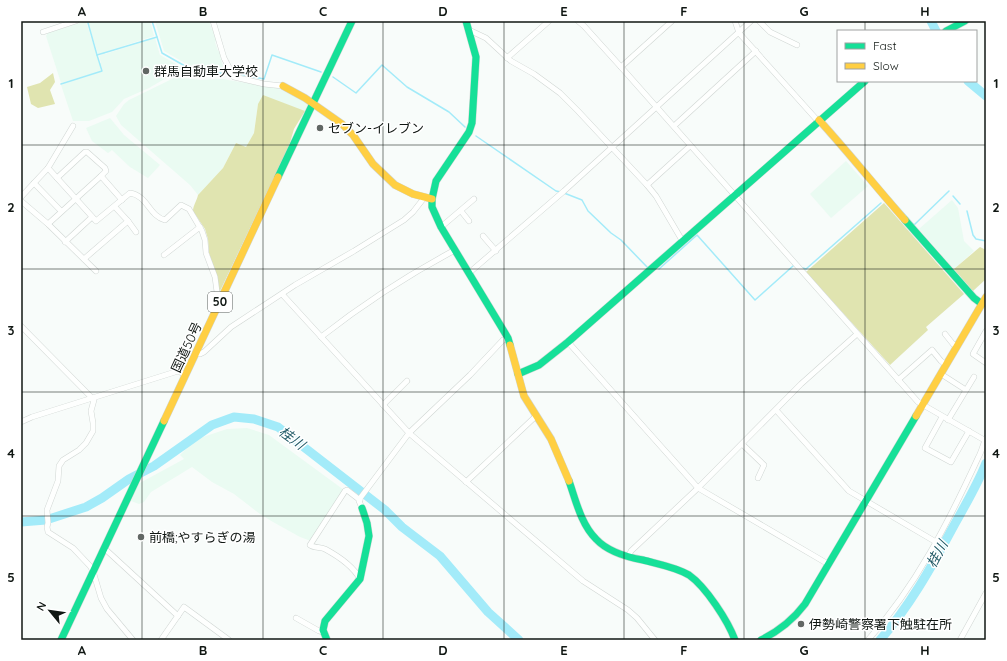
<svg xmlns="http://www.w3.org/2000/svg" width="1007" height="661" font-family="Quicksand,'Noto Sans JP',sans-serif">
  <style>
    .built { fill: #eafbf2 }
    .green { fill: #e0e4b0 }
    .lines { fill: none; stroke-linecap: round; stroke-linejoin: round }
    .stream { stroke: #a3ebf9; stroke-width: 1.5 }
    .river { stroke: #a3ebf9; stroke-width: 9 }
    .street-casing { stroke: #d0d6d3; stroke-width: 6 }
    .fast-casing { stroke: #d0d6d3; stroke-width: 8 }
    .slow-casing { stroke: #d0d6d3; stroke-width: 8 }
    .street { stroke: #fefffe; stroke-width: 5 }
    .fast { stroke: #16e098; stroke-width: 7 }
    .slow { stroke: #ffcf43; stroke-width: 7 }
    .grid { fill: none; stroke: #101713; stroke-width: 1; stroke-opacity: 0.55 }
    .poi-dot { fill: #616764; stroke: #fff; stroke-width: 1.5 }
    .labels { text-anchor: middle; stroke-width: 3; stroke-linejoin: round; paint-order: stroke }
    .shield { fill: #fff; stroke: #585d5a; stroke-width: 1 }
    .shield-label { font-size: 12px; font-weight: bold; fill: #101713 }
    .poi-label { font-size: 13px; fill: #101713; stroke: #fff; text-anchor: start }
    .street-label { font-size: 13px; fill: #101713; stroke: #fff }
    .water-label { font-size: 14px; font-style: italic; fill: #235c68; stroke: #fff }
    .neatline { fill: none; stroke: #101713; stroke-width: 1.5 }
    .grid-label { font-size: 13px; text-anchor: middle; font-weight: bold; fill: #101713 }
  </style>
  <rect width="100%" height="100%" fill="#f8fcfa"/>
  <g class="built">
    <polygon points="86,21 99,63 101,63 99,56 103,54 103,53 98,54 88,22 92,21 150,21 154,36 105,52 105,54 155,38 160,55 190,72 189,76 177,73 173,74 149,88 124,99 112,112 89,121 73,121 61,85 103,71 101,65 100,66 101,71 61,83 46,36 48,33"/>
    <polygon points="155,21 183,21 184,22 188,21 209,21 212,30 213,30 217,41 215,42 218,51 220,51 221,56 220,56 224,69 192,67 164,51"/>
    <polygon points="176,77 200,80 222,79 277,88 308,102 309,105 305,111 258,104 254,133 246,147 236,143 223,168 198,195 190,185 121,125 116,116 124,104 129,100"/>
    <polygon points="110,118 124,135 160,165 148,178 130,167 112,150 108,153 92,141 86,128"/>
    <polygon points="846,161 868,186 831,218 810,194"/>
    <polygon points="952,200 958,208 964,241 974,251 954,269 919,229"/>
    <polygon points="247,428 269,435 344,490 311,541 300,537 273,522 260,514 234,494 212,482 192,467 151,492 144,502 139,504 131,501 138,484 184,459 180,455 191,444 200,438 227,429"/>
  </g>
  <g class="green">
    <polygon points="53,73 55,82 50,90 55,104 38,108 31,104 27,87 40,83"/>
    <path d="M263 95 305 111 294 129 289 146 220 291H219L215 271 209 253 208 239 205 229 193 211C193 206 197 200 198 195L223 168 236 143 246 147 254 133 258 104Z"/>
    <polygon points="884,203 964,294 926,327 928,330 890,365 806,272"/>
    <polygon points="980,247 986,250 986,279 973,291 954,269"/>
  </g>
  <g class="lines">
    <g class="stream">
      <polyline points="152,21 162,53 192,70 228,74"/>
      <polyline points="88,23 97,55 157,37"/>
      <polyline points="240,74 264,79 272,55 321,72"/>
      <polyline points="333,77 356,93 382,65 407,87 449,112 465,127"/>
      <polyline points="61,84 102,71 97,55"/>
      <polyline points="476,136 556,191 561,192"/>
      <polyline points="564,193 582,200 588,211 611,233 621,240 648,268"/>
      <polyline points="888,196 914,225 949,191"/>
      <polyline points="953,196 960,204"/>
      <polyline points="967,211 973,235 976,239 986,241"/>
      <polyline points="803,268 806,269 881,203"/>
      <polyline points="659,269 697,235 755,300 793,266"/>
    </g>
    <g class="river">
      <polyline points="931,21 936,31"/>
      <polyline points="968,81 986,96"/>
      <polyline points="21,522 46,520 86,507 102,498 129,479 154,466 212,425 234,417 254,419 278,427 385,510 402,527 440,556 488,612 519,640"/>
      <path d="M880 640C909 607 931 568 952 529 964 507 977 486 986 463"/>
    </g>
    <defs>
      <g id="street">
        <polyline points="213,21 224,58 234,77 264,84 283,86"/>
        <polyline points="578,21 584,26 621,67 918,402 986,441"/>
        <polyline points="735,21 739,33 818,121"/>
        <polyline points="759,21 770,32 797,45"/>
        <polyline points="469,30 486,38 511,61 534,74 560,93 578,111 647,185 656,196 683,242"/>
        <polyline points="43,32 76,21"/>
        <polyline points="507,58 549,21"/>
        <polyline points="621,67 672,21"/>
        <polyline points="674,126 756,51"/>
        <path d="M48 168 96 221 130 193C148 196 149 216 165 220L181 205 189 209 202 231 205 240 206 253 215 277 217 292 222 299"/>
        <polyline points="101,176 122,200"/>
        <polyline points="34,183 61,211"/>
        <polyline points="647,185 690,146"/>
        <polyline points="21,197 48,168 73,126"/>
        <polyline points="21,201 48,224 96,271"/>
        <polyline points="461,211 469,221"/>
        <polyline points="128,221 136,232"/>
        <polyline points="48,224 101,176 106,171 105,168 87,152 85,152 57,178"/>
        <polyline points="441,227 474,199"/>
        <polyline points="483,236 496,251"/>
        <polyline points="65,242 92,217"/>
        <polyline points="164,255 200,227"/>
        <polyline points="84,259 128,221 115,207"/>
        <polyline points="469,273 564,191 751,21"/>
        <polyline points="282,294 409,433 583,581 628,610 637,618 655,640"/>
        <polyline points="21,326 94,400 91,411 93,423 93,431 86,443 79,450 63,460 59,466 58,481 47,510 48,523 47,527 48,532 73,548 90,566 93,571 101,598 107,609 133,640"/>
        <polyline points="986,331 973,354 986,363"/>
        <polyline points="945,334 953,344 957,346"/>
        <path d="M321 337C363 304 408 275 455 250"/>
        <polyline points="568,342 698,488 828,564"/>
        <polyline points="196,353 200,354 204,352 231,327 295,285 354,251 404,220 413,212 424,198"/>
        <polyline points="941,374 966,390"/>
        <polyline points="898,380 932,350 941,361 946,365"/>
        <polyline points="383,405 407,381"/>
        <polyline points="776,410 849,491 936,542"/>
        <polyline points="942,417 925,448 951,462 969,431"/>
        <polyline points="948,420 974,377"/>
        <polyline points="21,422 32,417 175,372 180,372 186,375"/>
        <polyline points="742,444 764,465 758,478"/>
        <polyline points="466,482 536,416"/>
        <path d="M360 500 347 490 345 491 310 545C314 548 320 547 325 549 338 556 353 566 360 579"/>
        <polyline points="362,508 359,501 361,497 409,433 470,375 503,340 508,338"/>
        <polyline points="104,548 178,616"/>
        <polyline points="628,557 631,551 698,488 801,384 857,334"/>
        <polyline points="296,618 319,631 322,632"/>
        <polyline points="161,640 184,607 229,640"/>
        <path d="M868 640C916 586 948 523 978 458 982 451 983 444 986 438"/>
        <polyline points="960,640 986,593"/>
      </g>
      <g id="fast">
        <polyline points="466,21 476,57 472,123 469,132 436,181 432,199 432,207 441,227 508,338 510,345"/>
        <polyline points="946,31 965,21"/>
        <polyline points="278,177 352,21"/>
        <polyline points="905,220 974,298 982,304"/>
        <polyline points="518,374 539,365 568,342 865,81"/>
        <path d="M569 481C576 501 581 524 596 539 608 552 626 557 643 560 658 564 676 567 689 575 706 587 728 621 735 640"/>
        <polyline points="61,640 164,421"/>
        <polyline points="327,640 323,630 325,621 360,579 369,536 367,523 362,508"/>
        <path d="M761 640C779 631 793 620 805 604L916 416"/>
      </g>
      <g id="slow">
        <polyline points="283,86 305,98 342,124 353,135 373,164 395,185 413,194 432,199"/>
        <path d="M819 120C849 153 876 187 905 220"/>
        <polyline points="510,345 524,396 551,439 569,481"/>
        <polyline points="916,416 986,297"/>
        <polyline points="164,421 278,177"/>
      </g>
    </defs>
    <use href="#street" class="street-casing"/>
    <use href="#fast" class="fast-casing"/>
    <use href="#slow" class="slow-casing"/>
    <use href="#street" class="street"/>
    <use href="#fast" class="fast"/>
    <use href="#slow" class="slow"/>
  </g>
  <path class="grid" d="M142 21V640M263 21V640M383 21V640M504 21V640M624 21V640M744 21V640M865 21V31M865 81V640M21 145H986M21 269H986M21 392H986M21 516H986"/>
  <g class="poi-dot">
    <circle cx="146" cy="71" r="4"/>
    <circle cx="320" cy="128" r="4"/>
    <circle cx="141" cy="537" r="4"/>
    <circle cx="801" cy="624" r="4"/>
  </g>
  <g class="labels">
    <rect class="shield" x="208" y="292" width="24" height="20" rx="3"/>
    <g class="shield-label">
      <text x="220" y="306">50</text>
    </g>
    <g class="poi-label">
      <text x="154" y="76">群馬自動車大学校</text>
      <text x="328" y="133">セブン-イレブン</text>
      <text x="149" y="542">前橋;やすらぎの湯</text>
      <text x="809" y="629">伊勢崎警察署下触駐在所</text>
    </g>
    <g class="street-label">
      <text transform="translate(186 347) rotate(-65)" y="5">国道50号</text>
    </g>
    <g class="water-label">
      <text transform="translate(292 438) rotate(36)" y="5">桂川</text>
      <text transform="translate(937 554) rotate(-62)" y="5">桂川</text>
    </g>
  </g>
  <rect width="1007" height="661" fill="none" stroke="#ffffff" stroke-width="44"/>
  <rect x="837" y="30" width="140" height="52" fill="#ffffff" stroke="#9fa2a1"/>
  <rect x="845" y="43" width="20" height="6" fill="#16e098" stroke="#9fa2a1"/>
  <text x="873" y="50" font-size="12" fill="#101713">Fast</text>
  <rect x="845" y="63" width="20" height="6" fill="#ffcf43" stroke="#9fa2a1"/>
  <text x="873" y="70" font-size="12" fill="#101713">Slow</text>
  <g transform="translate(50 611) rotate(299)" stroke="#ffffff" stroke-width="3" paint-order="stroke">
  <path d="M0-3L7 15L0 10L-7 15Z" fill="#101713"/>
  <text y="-6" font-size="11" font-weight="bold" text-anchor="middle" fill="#101713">N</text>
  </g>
  <rect x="22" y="22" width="963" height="617" class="neatline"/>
  <g class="grid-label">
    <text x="82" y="16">A</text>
    <text x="203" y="16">B</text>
    <text x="323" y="16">C</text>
    <text x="443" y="16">D</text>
    <text x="564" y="16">E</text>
    <text x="684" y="16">F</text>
    <text x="804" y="16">G</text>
    <text x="925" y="16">H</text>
    <text x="11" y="88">1</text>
    <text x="996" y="88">1</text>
    <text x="11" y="212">2</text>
    <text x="996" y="212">2</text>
    <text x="11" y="335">3</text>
    <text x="996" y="335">3</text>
    <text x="11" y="458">4</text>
    <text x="996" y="458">4</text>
    <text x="11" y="582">5</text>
    <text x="996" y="582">5</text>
    <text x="82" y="655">A</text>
    <text x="203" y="655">B</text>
    <text x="323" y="655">C</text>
    <text x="443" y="655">D</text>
    <text x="564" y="655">E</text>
    <text x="684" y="655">F</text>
    <text x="804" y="655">G</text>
    <text x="925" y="655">H</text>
  </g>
</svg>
